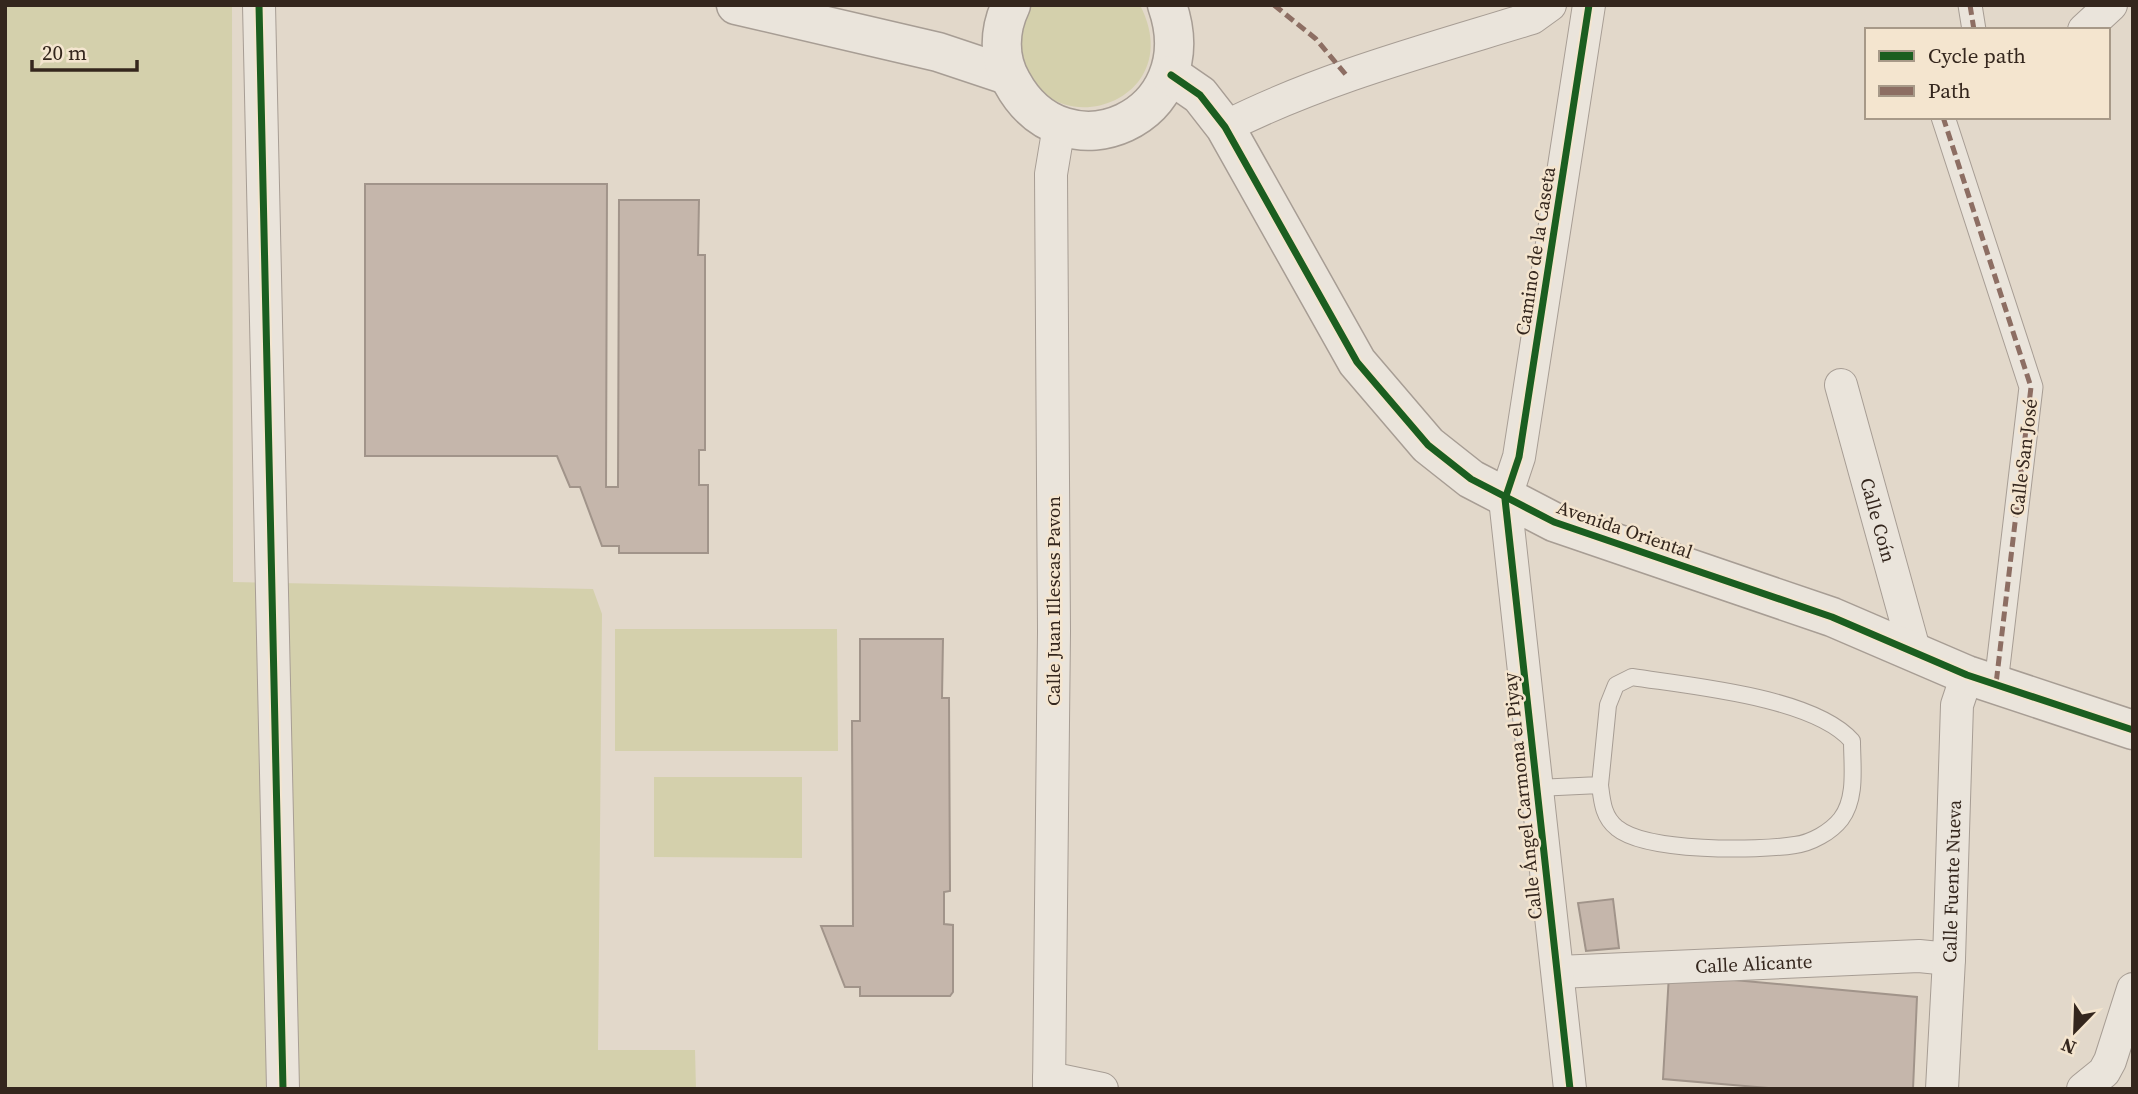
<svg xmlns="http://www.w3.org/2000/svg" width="2138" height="1094" font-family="'Source Serif 4',serif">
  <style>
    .green { fill: #d4d0ac }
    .building { fill: #c5b6ab; stroke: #a1948a; stroke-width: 2 }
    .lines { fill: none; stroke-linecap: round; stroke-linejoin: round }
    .service-casing { stroke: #a79d94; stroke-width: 18 }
    .pedestrian-casing { stroke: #a79d94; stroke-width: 25 }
    .minor-casing { stroke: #a79d94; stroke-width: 34 }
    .tertiary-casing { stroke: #a79d94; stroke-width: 41 }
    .service { stroke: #eae4db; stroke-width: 16 }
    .pedestrian { stroke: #eae4db; stroke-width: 23 }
    .minor { stroke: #eae4db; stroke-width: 32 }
    .tertiary { stroke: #eae4db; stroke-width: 38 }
    .quiet { stroke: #8d6e63; stroke-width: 5; stroke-dasharray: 10 5; stroke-linecap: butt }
    .cycleway-casing { stroke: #f4e5cf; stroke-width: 11 }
    .cycleway { stroke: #1b5e20; stroke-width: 7 }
    .labels { text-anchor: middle; stroke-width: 5; stroke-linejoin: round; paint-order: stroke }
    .street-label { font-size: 19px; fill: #34261d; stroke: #f4e5cf }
  </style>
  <rect width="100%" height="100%" fill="#e2d8ca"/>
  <g class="green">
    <polygon points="5,5 232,5 233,582 593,589 602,614 598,1050 695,1050 696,1089 5,1089"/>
    <path d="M1032 5H1140C1191 104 1044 150 1022 56 1018 38 1022 21 1032 5Z"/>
    <polygon points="615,629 837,629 838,751 615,751"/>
    <polygon points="654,777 802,777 802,858 654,857"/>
  </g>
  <g class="building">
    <polygon points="365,184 607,184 606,487 618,487 619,200 699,200 698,255 705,255 705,450 699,450 699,485 708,485 708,553 619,553 619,546 602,546 580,487 570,487 557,456 365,456"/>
    <polygon points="860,639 943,639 942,698 949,698 950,891 944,892 944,924 953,925 953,992 950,996 860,996 860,987 845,987 821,926 853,926 852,721 860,721"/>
    <polygon points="1613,899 1619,948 1586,951 1578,903"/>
    <polygon points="1669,974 1917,997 1913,1089 1780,1089 1663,1079"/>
  </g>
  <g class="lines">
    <defs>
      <path id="service" d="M1537 788 1600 785C1602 801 1603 817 1617 828 1646 852 1757 851 1795 845 1811 843 1831 832 1841 819 1857 798 1852 766 1852 741 1814 697 1690 686 1632 677L1616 685 1608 705 1600 785"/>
      <g id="pedestrian">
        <polyline points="1970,5 1974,30"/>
        <polyline points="1943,117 2031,387 1996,684"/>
      </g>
      <g id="minor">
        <polyline points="259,5 283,1089"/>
        <polyline points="2084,30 2111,5"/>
        <path d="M1225 127C1322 78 1428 50 1532 18L1550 5"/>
        <path id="s1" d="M1841 385 1915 653"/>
        <path id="s2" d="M1558 972 1919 956 1949 959"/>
        <polyline points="1049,1078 1102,1089"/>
        <polyline points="1049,1089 1054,631 1051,174 1059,126"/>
        <polyline points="1570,1089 1505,499 1519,457 1589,5"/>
        <path id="s3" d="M1942 1089 1949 959 1957 705 1967 675"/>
        <polyline points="2083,1089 2104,1072 2110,1061 2133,989"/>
      </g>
      <g id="tertiary">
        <polyline points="736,5 938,52 1007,75"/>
        <path d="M1011 5C999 30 998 58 1012 82 1065 180 1207 118 1167 5"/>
        <polyline points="1171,75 1200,95 1225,127 1357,362 1428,445 1471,479 1554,522 1832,617 1967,675 2133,730"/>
      </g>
    </defs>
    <use href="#service" class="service-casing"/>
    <use href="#pedestrian" class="pedestrian-casing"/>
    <use href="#minor" class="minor-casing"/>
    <use href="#tertiary" class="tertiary-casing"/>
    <use href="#service" class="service"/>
    <use href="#pedestrian" class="pedestrian"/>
    <use href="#minor" class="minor"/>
    <use href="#tertiary" class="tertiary"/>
    <g class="quiet">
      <polyline points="1274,5 1316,39 1347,76"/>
      <polyline points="1970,5 1974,30"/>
      <polyline points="1943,117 2031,387 1996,684"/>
    </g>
    <defs>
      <g id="cycleway">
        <polyline points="259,5 283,1089"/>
        <polyline points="1171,75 1200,95 1225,127 1357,362 1428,445 1471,479 1554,522 1832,617 1967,675 2133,730"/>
        <polyline points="1570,1089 1505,499 1519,457 1589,5"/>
      </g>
    </defs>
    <use href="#cycleway" class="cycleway-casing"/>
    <use href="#cycleway" class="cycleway"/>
  </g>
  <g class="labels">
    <g class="street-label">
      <text transform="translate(1535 251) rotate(-81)" y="7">Camino de la Caseta</text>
      <text transform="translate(2023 457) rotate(-83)" y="7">Calle San José</text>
      <text dy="7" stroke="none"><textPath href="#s1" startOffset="140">Calle Coín</textPath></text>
      <text transform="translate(1625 529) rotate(19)" y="7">Avenida Oriental</text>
      <text transform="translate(1053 601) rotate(-90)" y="7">Calle Juan Illescas Pavon</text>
      <text transform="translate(1522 796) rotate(-96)" y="7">Calle Ángel Carmona el Piyay</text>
      <text dy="7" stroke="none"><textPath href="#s3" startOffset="208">Calle Fuente Nueva</textPath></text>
      <text dy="7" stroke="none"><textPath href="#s2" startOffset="196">Calle Alicante</textPath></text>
    </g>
  </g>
  <rect width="2138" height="1094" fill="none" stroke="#34261d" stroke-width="14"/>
  <rect x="1865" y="28" width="245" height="91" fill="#f4e5cf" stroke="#a79988" stroke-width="2"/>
  <rect x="1879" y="51" width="35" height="10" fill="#1b5e20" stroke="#a79988" stroke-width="2"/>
  <text x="1928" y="63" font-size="21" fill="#34261d">Cycle path</text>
  <rect x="1879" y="86" width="35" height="10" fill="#8d6e63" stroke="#a79988" stroke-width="2"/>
  <text x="1928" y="98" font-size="21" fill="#34261d">Path</text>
  <g transform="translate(2075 1031) rotate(203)" stroke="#f4e5cf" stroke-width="5" paint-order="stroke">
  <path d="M0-5L12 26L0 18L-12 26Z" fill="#34261d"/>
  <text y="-10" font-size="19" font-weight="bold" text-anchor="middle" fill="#34261d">N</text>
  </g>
  <path d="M32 60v10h105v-10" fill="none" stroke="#34261d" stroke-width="3.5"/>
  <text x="42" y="60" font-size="21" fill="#34261d" stroke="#f4e5cf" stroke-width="5" paint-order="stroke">20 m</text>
</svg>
